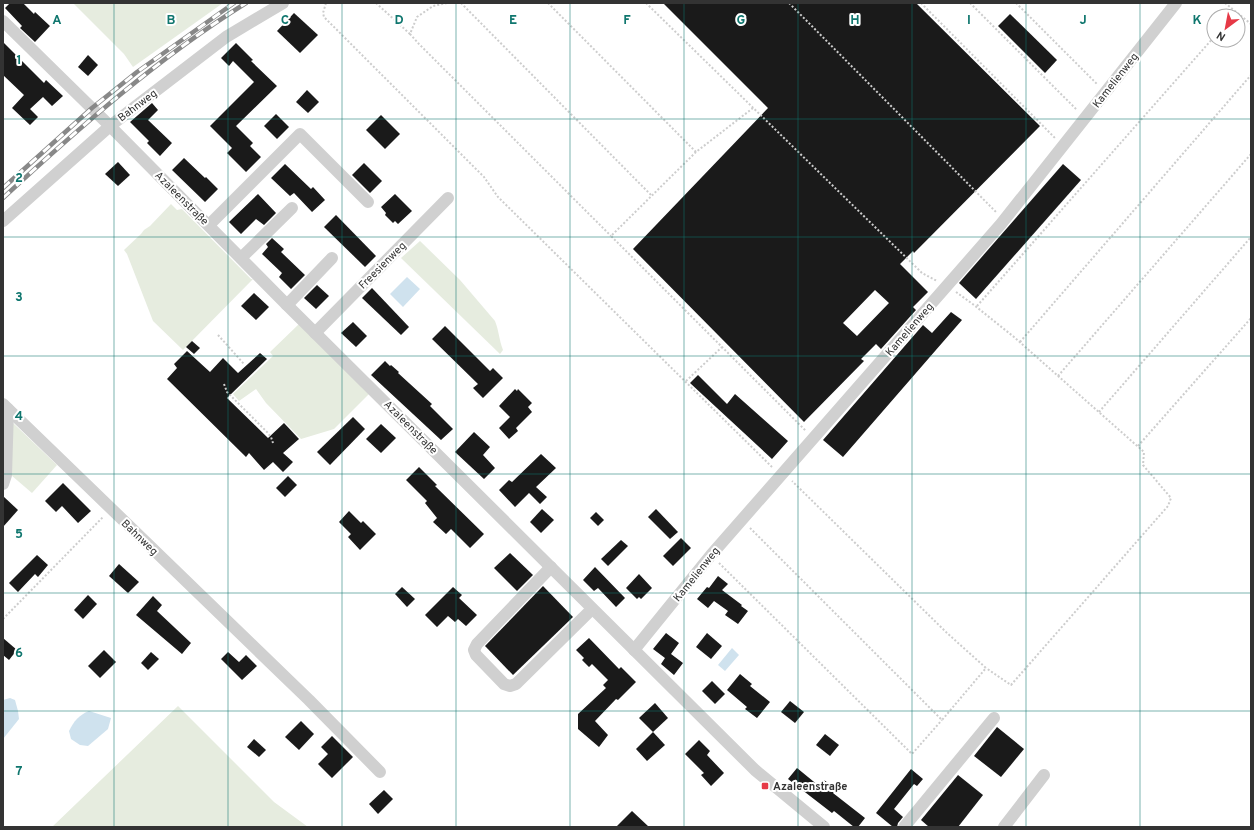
<svg xmlns="http://www.w3.org/2000/svg" width="1254" height="830" font-family="Overpass,sans-serif">
  <style>
    .green { fill: #e6ecdf }
    .water { fill: #cfe2ee }
    .building { fill: #1a1a1a; fill-rule: evenodd }
    .lines { fill: none; stroke-linecap: round; stroke-linejoin: round }
    .path { stroke: #cdcdcd; stroke-width: 2; stroke-dasharray: 2 2; stroke-linecap: butt }
    .minor { stroke: #d0d0d0; stroke-width: 12 }
    .rail-casing { stroke: #888; stroke-width: 4.5 }
    .rail { stroke: #fff; stroke-width: 3; stroke-dasharray: 9; stroke-linecap: butt }
    .grid { fill: none; stroke: #0f766e; stroke-width: 1; stroke-opacity: 0.55 }
    .poi-dot { fill: #e63946; stroke: #fff; stroke-width: 1.5 }
    .labels { text-anchor: middle; stroke-width: 4; stroke-linejoin: round; paint-order: stroke }
    .street-label { font-size: 11px; fill: #333; stroke: #fff }
    .poi-label { font-size: 11px; font-weight: bold; fill: #333; stroke: #fff; text-anchor: start }
    .grid-label { font-size: 13px; text-anchor: middle; font-weight: bold; fill: #0f766e; stroke: #fff; stroke-width: 4; stroke-linejoin: round; paint-order: stroke }
  </style>
  <rect width="100%" height="100%" fill="#fff"/>
  <g class="green">
    <polygon points="73,3 223,3 133,67 124,54"/>
    <polygon points="171,204 177,210 182,209 251,279 253,279 183,350 153,321 127,254 124,250 141,234 144,230 150,226"/>
    <path d="M420 241 460 280 495 321C499 331 499 340 503 350L500 354 401 258Z"/>
    <polygon points="299,324 369,394 334,429 301,439 266,403 256,389 239,401 233,394 273,356 270,352"/>
    <polygon points="13,423 57,465 32,493 11,475"/>
    <polygon points="178,706 274,802 308,827 52,827"/>
  </g>
  <g class="water">
    <polygon points="407,277 420,289 403,307 390,294"/>
    <polygon points="732,648 739,655 725,671 718,665"/>
    <polygon points="10,698 15,700 18,711 19,719 3,739 3,700"/>
    <path d="M89 711 111 718 108 729 88 746 80 745 71 739 69 731C74 721 79 715 89 711Z"/>
  </g>
  <g class="building">
    <polygon points="10,3 23,3 34,14 35,12 50,26 35,42 20,28 22,26 5,8"/>
    <path d="M663 3H916L1040 126 914 253 913 251 900 264 928 292 913 307 916 310 881 349 876 344 861 359 864 361 804 422 633 249 768 108ZM875 290 889 303 857 336 843 323Z"/>
    <polygon points="294,13 318,35 300,53 277,31"/>
    <polygon points="1010,14 1057,60 1045,73 998,26"/>
    <polygon points="3,42 44,83 46,80 63,96 52,106 43,97 30,109 38,117 30,125 12,108 24,95 3,75"/>
    <polygon points="236,43 253,60 251,61 277,86 236,126 253,143 250,146 261,157 246,172 227,153 232,148 210,126 254,82 233,61 229,66 221,58"/>
    <polygon points="88,55 98,65 88,76 78,67"/>
    <polygon points="307,90 319,102 308,113 296,102"/>
    <polygon points="152,103 158,110 148,120 172,143 160,156 147,143 149,141 130,122"/>
    <polygon points="276,114 289,127 277,139 264,126"/>
    <polygon points="381,115 400,134 385,149 366,130"/>
    <polygon points="184,158 205,178 206,177 218,189 205,202 172,170"/>
    <polygon points="118,162 130,175 118,186 105,174"/>
    <polygon points="364,163 382,181 370,193 352,175"/>
    <polygon points="285,164 311,189 313,187 325,200 312,212 294,193 290,196 271,178"/>
    <polygon points="1063,164 1081,180 976,299 959,283"/>
    <polygon points="258,194 276,213 264,225 256,219 241,234 229,222"/>
    <polygon points="395,194 412,211 398,224 395,221 393,223 385,215 386,213 381,207"/>
    <polygon points="336,215 376,256 365,267 324,227"/>
    <polygon points="272,238 284,249 281,252 305,275 291,289 279,277 282,273 262,254 268,247 266,244"/>
    <polygon points="317,285 329,296 316,309 304,298"/>
    <polygon points="372,288 409,327 401,335 362,298"/>
    <polygon points="254,293 269,307 256,320 241,306"/>
    <polygon points="951,312 962,320 843,457 823,440 923,325 932,333"/>
    <polygon points="353,322 367,336 356,347 341,333"/>
    <polygon points="445,326 490,371 493,368 503,378 483,398 473,388 478,384 432,339"/>
    <polygon points="192,341 200,348 194,354 186,347"/>
    <polygon points="187,351 210,372 223,358 238,373 260,353 267,359 227,398 268,438 284,423 299,439 283,453 293,462 283,472 273,462 264,470 249,453 246,457 167,379 177,368 174,364"/>
    <polygon points="385,361 390,366 391,365 399,372 398,373 432,404 430,406 453,429 441,440 371,375"/>
    <polygon points="698,375 727,404 735,394 788,441 772,459 690,383"/>
    <polygon points="515,389 517,391 518,389 532,403 528,407 532,412 516,428 518,431 509,439 499,428 510,417 499,406"/>
    <polygon points="353,417 365,429 330,465 317,452"/>
    <polygon points="381,424 396,438 381,453 366,439"/>
    <polygon points="474,432 490,447 483,455 495,468 484,479 455,452"/>
    <polygon points="541,454 556,468 536,487 547,497 540,504 529,493 515,507 499,490 509,480 512,482"/>
    <polygon points="419,467 437,485 435,486 484,534 470,548 451,529 446,534 433,522 437,518 425,503 427,501 406,480"/>
    <polygon points="288,476 297,485 285,497 276,488"/>
    <polygon points="63,483 91,511 78,523 62,506 56,512 45,501"/>
    <polygon points="3,496 18,510 3,527"/>
    <polygon points="542,509 554,520 541,533 530,522"/>
    <polygon points="656,509 678,532 670,539 648,517"/>
    <polygon points="349,511 361,523 363,521 376,534 360,550 348,537 351,534 339,522"/>
    <polygon points="596,512 604,520 598,526 590,518"/>
    <polygon points="681,538 691,548 673,566 663,556"/>
    <polygon points="621,540 628,546 608,566 601,559"/>
    <polygon points="510,553 533,575 517,591 494,568"/>
    <polygon points="37,555 48,565 38,577 35,574 18,592 9,583"/>
    <polygon points="119,564 139,582 128,593 109,576"/>
    <polygon points="595,567 625,598 616,607 598,588 594,591 583,580"/>
    <polygon points="639,574 652,588 641,599 639,597 637,599 626,588"/>
    <polygon points="718,576 728,584 722,590 742,605 741,606 748,611 738,624 725,615 728,611 714,601 708,608 697,599 707,587 709,588"/>
    <polygon points="543,586 573,617 513,675 485,646"/>
    <polygon points="402,587 415,599 407,607 395,594"/>
    <polygon points="453,587 462,595 459,598 477,615 466,626 458,619 455,622 448,616 437,627 425,615"/>
    <polygon points="88,595 97,604 83,619 74,610"/>
    <polygon points="153,596 162,605 157,611 191,643 182,654 136,615"/>
    <polygon points="666,633 679,643 671,654 683,663 674,675 661,664 665,658 653,649"/>
    <polygon points="707,633 722,646 711,659 696,647"/>
    <polygon points="3,638 17,650 9,660 3,655"/>
    <polygon points="589,638 619,669 621,667 636,682 618,700 616,699 595,721 608,735 599,747 578,729 578,714 606,688 603,685 608,680 592,664 589,667 582,660 584,658 576,650"/>
    <polygon points="104,650 116,662 100,678 88,666"/>
    <polygon points="151,652 159,659 148,670 141,663"/>
    <polygon points="228,652 239,662 246,655 257,666 242,680 221,659"/>
    <polygon points="740,674 752,684 750,686 770,702 757,718 745,709 747,707 727,690"/>
    <polygon points="712,681 725,694 715,704 702,691"/>
    <polygon points="790,701 804,712 795,723 781,712"/>
    <polygon points="655,703 668,718 653,732 639,718"/>
    <polygon points="301,721 314,734 299,750 285,737"/>
    <polygon points="997,727 1024,749 1001,777 974,756"/>
    <polygon points="653,732 665,745 647,761 636,749"/>
    <polygon points="825,734 839,745 830,756 816,745"/>
    <polygon points="332,736 353,757 332,778 318,764 328,754 321,747"/>
    <polygon points="254,739 266,750 259,757 247,747"/>
    <polygon points="699,740 710,751 707,755 724,773 711,786 701,775 704,773 685,754"/>
    <polygon points="797,768 819,786 824,780 836,789 833,793 865,818 858,827 854,827 834,811 832,813 788,779"/>
    <polygon points="911,769 923,779 917,786 914,784 894,809 903,817 898,823 897,827 893,827 876,813"/>
    <polygon points="958,775 983,795 958,827 929,827 921,820"/>
    <polygon points="384,790 393,799 378,814 369,804"/>
    <polygon points="632,811 649,827 616,827"/>
  </g>
  <g class="lines">
    <g class="path">
      <polyline points="326,3 323,13 324,17 484,177 498,197 772,467"/>
      <polyline points="376,3 410,34"/>
      <polyline points="447,3 433,6 417,17 410,34 419,44 611,236"/>
      <polyline points="461,3 652,196"/>
      <polyline points="548,3 696,152"/>
      <polyline points="646,3 922,273 937,281"/>
      <polyline points="789,3 996,212"/>
      <polyline points="921,3 1055,138"/>
      <polyline points="970,3 1077,110"/>
      <polyline points="1016,3 1097,84"/>
      <polyline points="1225,3 1251,24"/>
      <polyline points="1233,16 1236,12"/>
      <polyline points="753,108 696,152 611,236 806,431"/>
      <polyline points="956,292 974,305 1014,337 1144,452 1143,465 1171,498 1168,506 1011,685 986,668"/>
      <polyline points="977,306 1214,37"/>
      <polyline points="218,335 244,364"/>
      <polyline points="1020,342 1251,75"/>
      <polyline points="1058,376 1251,154"/>
      <polyline points="686,381 722,347"/>
      <polyline points="224,384 227,392 267,432 271,437 273,443"/>
      <polyline points="1099,412 1251,237"/>
      <polyline points="1138,446 1251,318"/>
      <polyline points="750,528 942,720 986,668 947,633 792,481"/>
      <polyline points="719,563 912,754 942,720"/>
      <polyline points="3,619 103,517"/>
    </g>
    <g class="minor">
      <polyline points="3,21 110,126 287,305 755,770 824,827"/>
      <polyline points="3,221 110,126 226,37 283,3"/>
      <polyline points="209,225 300,134 368,202"/>
      <polyline points="241,258 292,208"/>
      <polyline points="287,305 332,258"/>
      <polyline points="315,333 448,198"/>
      <polyline points="3,404 309,700 380,772"/>
      <polyline points="3,484 6,475 8,409"/>
      <polyline points="551,567 477,644 474,650 476,655 504,684 510,686 516,684 592,609"/>
      <polyline points="634,650 711,555 1001,224 1176,3"/>
      <polyline points="904,827 994,718"/>
      <polyline points="1004,827 1044,775"/>
    </g>
    <defs>
      <g id="rail">
        <polyline points="3,188 92,108 137,72 234,3"/>
        <path d="M3 198C80 127 158 58 246 3"/>
      </g>
    </defs>
    <use href="#rail" class="rail-casing"/>
    <use href="#rail" class="rail"/>
  </g>
  <path class="grid" d="M114 3V827M228 3V827M342 3V827M456 3V827M570 3V827M684 3V827M798 3V827M912 3V827M1026 3V827M1140 3V827M3 119H1251M3 237H1251M3 356H1251M3 474H1251M3 593H1251M3 711H1251"/>
  <rect class="poi-dot" x="761" y="782" width="8" height="8" rx="2"/>
  <g class="labels">
    <g class="street-label">
      <text transform="translate(1115 80) rotate(-52)" y="4">Kamelienweg</text>
      <text transform="translate(137 105) rotate(-37)" y="4">Bahnweg</text>
      <text transform="translate(182 198) rotate(45)" y="4">Azaleenstraße</text>
      <text transform="translate(382 265) rotate(-45)" y="4">Freesienweg</text>
      <text transform="translate(909 329) rotate(-49)" y="4">Kamelienweg</text>
      <text transform="translate(411 427) rotate(45)" y="4">Azaleenstraße</text>
      <text transform="translate(140 537) rotate(44)" y="4">Bahnweg</text>
      <text transform="translate(696 574) rotate(-51)" y="4">Kamelienweg</text>
    </g>
    <g class="poi-label">
      <text x="773" y="790">Azaleenstraße</text>
    </g>
  </g>
  <g class="grid-label">
    <text x="57" y="24">A</text>
    <text x="171" y="24">B</text>
    <text x="285" y="24">C</text>
    <text x="399" y="24">D</text>
    <text x="513" y="24">E</text>
    <text x="627" y="24">F</text>
    <text x="741" y="24">G</text>
    <text x="855" y="24">H</text>
    <text x="969" y="24">I</text>
    <text x="1083" y="24">J</text>
    <text x="1197" y="24">K</text>
    <text x="19" y="64">1</text>
    <text x="19" y="182">2</text>
    <text x="19" y="301">3</text>
    <text x="19" y="420">4</text>
    <text x="19" y="538">5</text>
    <text x="19" y="657">6</text>
    <text x="19" y="775">7</text>
  </g>
  <rect width="1254" height="830" fill="none" stroke="#333333" stroke-width="8"/>
  <g transform="translate(1226 28) rotate(212)"><circle r="19" fill="#ffffff" stroke="#adadad"/>
  <path d="M0-3L7 15L0 10L-7 15Z" fill="#e63946"/>
  <text y="-6" font-size="11" font-weight="bold" text-anchor="middle" fill="#333333">N</text>
  </g>
</svg>
